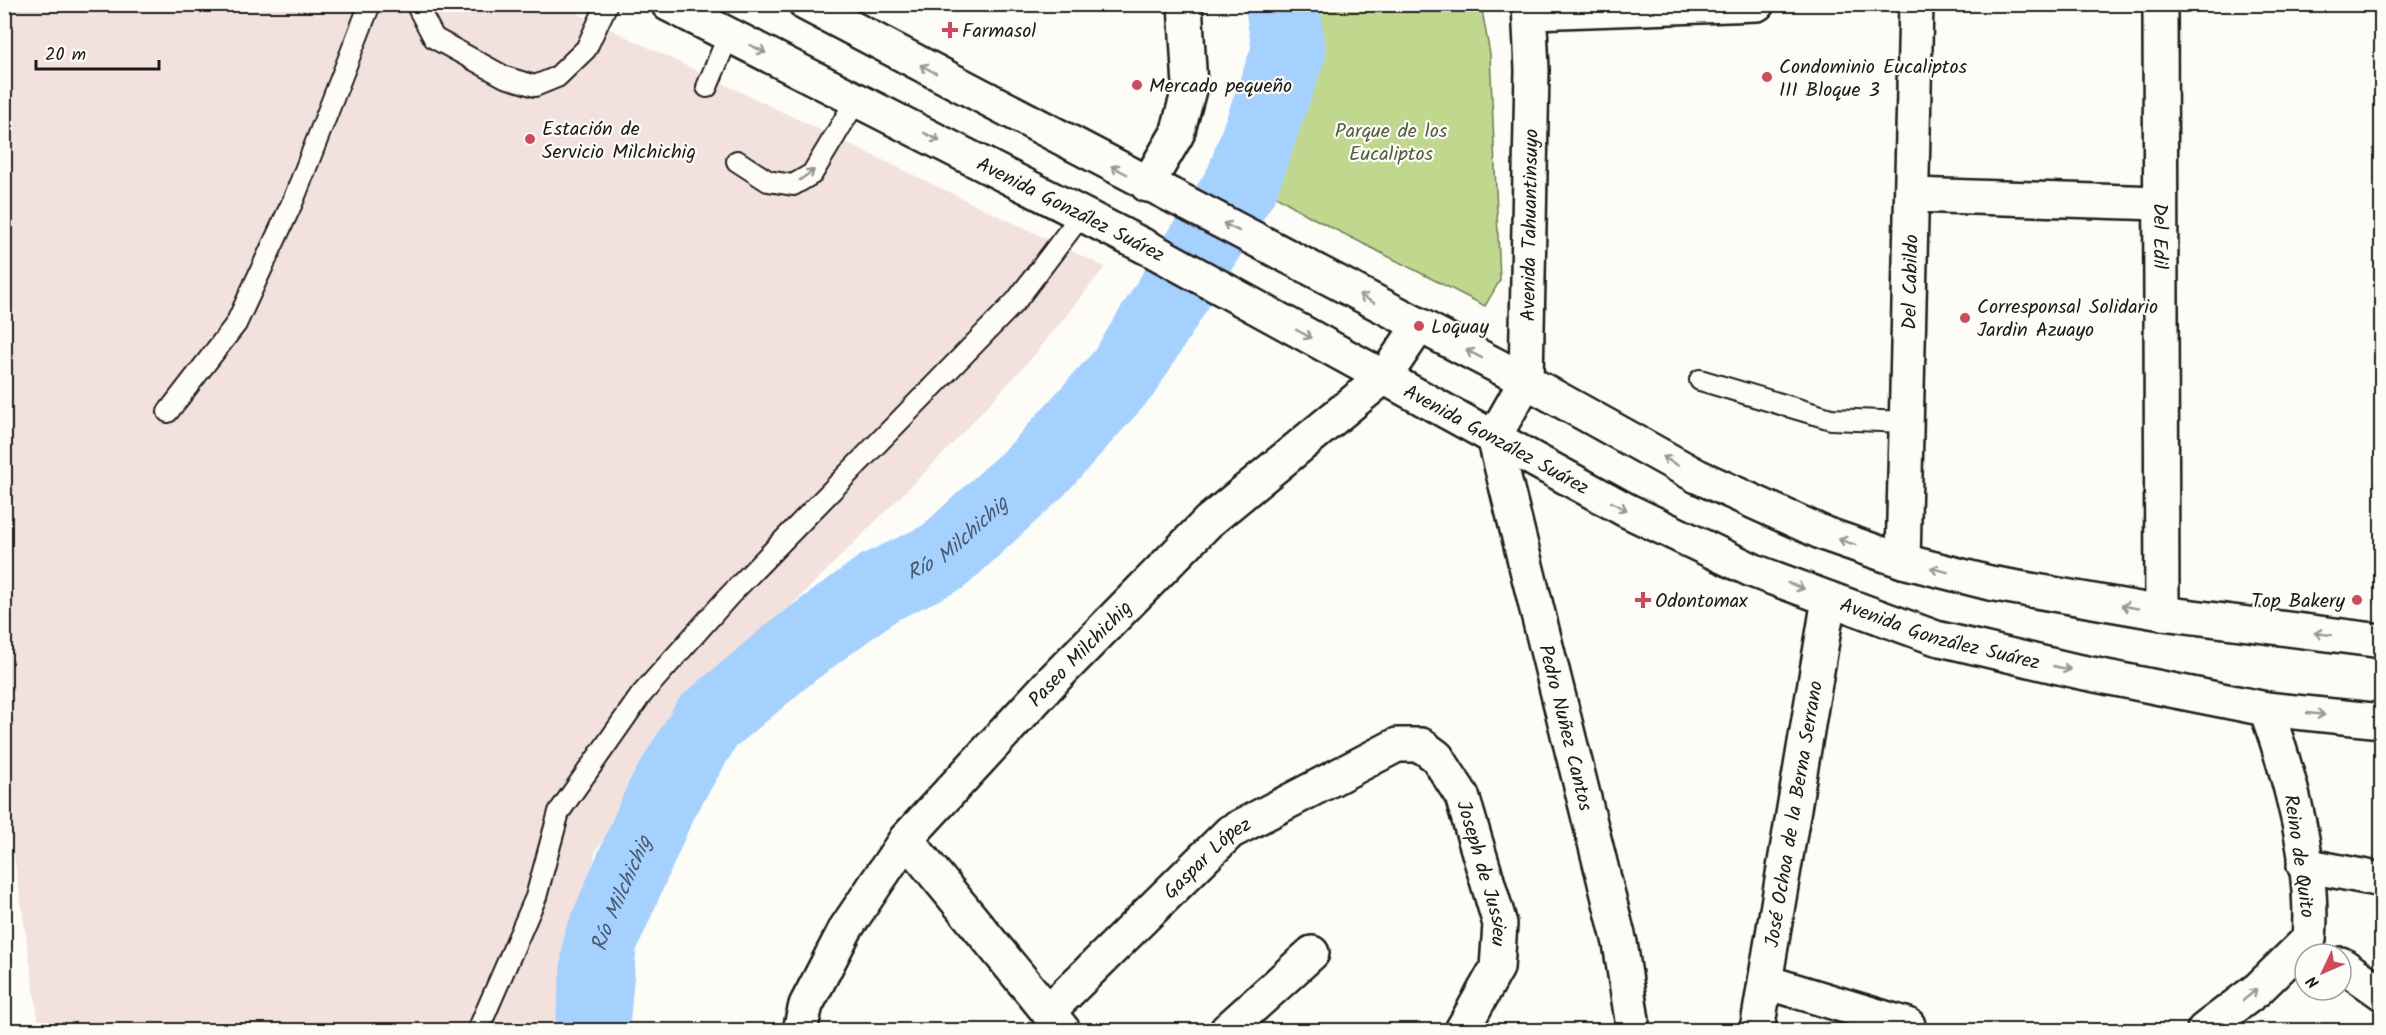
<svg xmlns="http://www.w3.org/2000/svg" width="2386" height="1035" font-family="Kalam,sans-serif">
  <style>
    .built { fill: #f3e1dd }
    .green { fill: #bfd88e; stroke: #6e7a55; stroke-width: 1.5 }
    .water { fill: #a4d1ff; stroke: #6e89a4; stroke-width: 1.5 }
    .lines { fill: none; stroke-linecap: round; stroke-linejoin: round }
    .shore { stroke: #526477; stroke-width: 1.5 }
    .river { stroke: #a4d1ff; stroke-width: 74 }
    .service-casing { stroke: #1c1c1c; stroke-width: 24 }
    .minor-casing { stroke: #1c1c1c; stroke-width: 38 }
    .secondary-casing { stroke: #1c1c1c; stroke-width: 38 }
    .service { stroke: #fdfcf7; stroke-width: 20 }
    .minor { stroke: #fdfcf7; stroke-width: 33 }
    .secondary { stroke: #fdfcf7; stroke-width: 33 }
    .oneway { stroke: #989794 }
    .poi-dot { fill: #d1495b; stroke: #fdfcf7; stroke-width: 2 }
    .labels { text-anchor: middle; stroke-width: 4.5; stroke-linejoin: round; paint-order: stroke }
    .poi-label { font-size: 20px; fill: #1c1c1c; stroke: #fdfcf7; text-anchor: start }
    .park-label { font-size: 20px; fill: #555e44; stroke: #fdfcf7 }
    .street-label { font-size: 20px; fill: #1c1c1c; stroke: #fdfcf7 }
    .water-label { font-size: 21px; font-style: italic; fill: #4c5b6b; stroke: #fdfcf7 }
  </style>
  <rect width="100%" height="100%" fill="#fdfcf7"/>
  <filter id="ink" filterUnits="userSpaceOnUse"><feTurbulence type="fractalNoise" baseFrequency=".0167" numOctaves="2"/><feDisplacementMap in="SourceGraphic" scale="12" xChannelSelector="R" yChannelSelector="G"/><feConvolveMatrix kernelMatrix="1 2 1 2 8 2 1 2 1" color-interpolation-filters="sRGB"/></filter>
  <g filter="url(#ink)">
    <polygon class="built" points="4,5 560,5 1105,267 1036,353 945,452 739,658 596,850 556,1030 40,1030 4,789"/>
    <polygon class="green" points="1301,5 1481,5 1490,54 1500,280 1485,306 1311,217 1266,190 1312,51"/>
    <polygon class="water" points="1252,5 1301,5 1312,51 1266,190 1216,170 1261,46"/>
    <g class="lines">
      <g class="shore">
        <polyline points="1258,4 1267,48 1225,165 1261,181 1305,51 1296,4"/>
        <polyline points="1266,4 1274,49 1234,160 1256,171 1259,169 1298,50 1288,4"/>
        <polygon points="1272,93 1273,97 1254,157 1250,159 1246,154 1268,95"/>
      </g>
      <path class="river" id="s1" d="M592 1030 600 942 661 800 707 723 790 653 878 588 943 557 1037 470 1124 373 1242 183 1289 51 1282 4"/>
      <defs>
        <g id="service">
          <polyline points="416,4 434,38 505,77 535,86 557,77 586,49 607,4"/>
          <polyline points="707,87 729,34"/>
          <polyline points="737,161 768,181 793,185 812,174 857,99"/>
          <polyline points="1700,380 1831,419 1906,422"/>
          <polyline points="168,412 236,324 293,201 370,4"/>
          <polyline points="478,1030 536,897 559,812 641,695 729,596 1016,301 1082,214"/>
        </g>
        <g id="minor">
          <path id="s2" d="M1529 4 1532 70 1526 381 1494 437 1620 943 1632 1020"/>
          <path id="s3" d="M2160 4 2162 613"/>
          <polyline points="1532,12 1757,4"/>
          <polyline points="1147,185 1177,134 1190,86 1185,4"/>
          <polyline points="1912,195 2160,203"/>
          <path id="s4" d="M1903 561 1916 4"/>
          <polyline points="906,839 1063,1030"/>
          <polyline points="2304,865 2382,880"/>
          <polyline points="2341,964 2382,993"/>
          <polyline points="1766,982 1908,1025"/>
          <path id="s5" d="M1048 1012 1230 832 1397 745H1421L1437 757 1462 796 1500 924 1497 968 1462 1030"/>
          <path id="s6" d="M800 1030 806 1005 846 928 906 839 1054 679 1208 522 1385 376 1419 326"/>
          <polyline points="1227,1030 1312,953"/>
          <path id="s7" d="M1757 1030 1829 599"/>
          <path d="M2204 1030 2258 989 2309 939C2315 867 2290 776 2266 709"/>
        </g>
        <g id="secondary">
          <path id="s8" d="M668 4 1152 250 1626 510 1754 571 1936 638 2076 671 2266 709 2382 721"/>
          <polyline points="806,4 1526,381 1697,476 1825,534 1903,561 1990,583 2162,613 2382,641"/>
        </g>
      </defs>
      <use href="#service" class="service-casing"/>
      <use href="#minor" class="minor-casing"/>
      <use href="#secondary" class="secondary-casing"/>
      <use href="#service" class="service"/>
      <use href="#minor" class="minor"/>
      <use href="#secondary" class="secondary"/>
    </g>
    <defs><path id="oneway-shaft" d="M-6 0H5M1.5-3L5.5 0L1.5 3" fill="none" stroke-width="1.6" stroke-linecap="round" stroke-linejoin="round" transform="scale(1.5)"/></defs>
    <g class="oneway">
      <use href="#oneway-shaft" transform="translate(758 49) rotate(27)"/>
      <use href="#oneway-shaft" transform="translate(928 69) rotate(-152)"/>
      <use href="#oneway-shaft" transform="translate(932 137) rotate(27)"/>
      <use href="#oneway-shaft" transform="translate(1119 170) rotate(-152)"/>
      <use href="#oneway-shaft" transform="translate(807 175) rotate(-36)"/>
      <use href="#oneway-shaft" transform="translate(1231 227) rotate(-153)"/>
      <use href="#oneway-shaft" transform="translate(1367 299) rotate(-152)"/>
      <use href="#oneway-shaft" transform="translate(1304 334) rotate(28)"/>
      <use href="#oneway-shaft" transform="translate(1474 354) rotate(-153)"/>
      <use href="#oneway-shaft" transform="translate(1670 461) rotate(-151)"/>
      <use href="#oneway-shaft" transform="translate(1619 506) rotate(28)"/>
      <use href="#oneway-shaft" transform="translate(1847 542) rotate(-161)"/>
      <use href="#oneway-shaft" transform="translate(1939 570) rotate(-166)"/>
      <use href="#oneway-shaft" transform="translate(1796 586) rotate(20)"/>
      <use href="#oneway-shaft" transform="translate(2130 607) rotate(-170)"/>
      <use href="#oneway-shaft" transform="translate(2323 634) rotate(-173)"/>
      <use href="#oneway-shaft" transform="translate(2062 668) rotate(13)"/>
      <use href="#oneway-shaft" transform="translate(2316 714) rotate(6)"/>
      <use href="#oneway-shaft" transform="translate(2250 995) rotate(-39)"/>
    </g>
  </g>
  <g class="poi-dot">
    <path d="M947 21h6v6h6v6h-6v6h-6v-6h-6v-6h6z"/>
    <circle cx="1767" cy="77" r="6"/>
    <circle cx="1137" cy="85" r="6"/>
    <circle cx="530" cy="139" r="6"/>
    <circle cx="1965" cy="318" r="6"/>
    <circle cx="1419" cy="326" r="6"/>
    <path d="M1640 591h6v6h6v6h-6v6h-6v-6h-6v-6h6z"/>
    <circle cx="2357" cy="600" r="6"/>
  </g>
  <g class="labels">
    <g class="poi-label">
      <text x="962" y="37">Farmasol</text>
      <text x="1779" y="73">Condominio Eucaliptos<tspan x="1779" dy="23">III Bloque 3</tspan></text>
      <text x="1149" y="92">Mercado pequeño</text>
      <text x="542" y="135">Estación de<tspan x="542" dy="23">Servicio Milchichig</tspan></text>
      <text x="1977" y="313">Corresponsal Solidario<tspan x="1977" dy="23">Jardin Azuayo</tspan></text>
      <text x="1431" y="333">Loquay</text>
      <text x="1655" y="607">Odontomax</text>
      <text x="2345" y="607" text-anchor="end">Top Bakery</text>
    </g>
    <g class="park-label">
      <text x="1391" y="137">Parque de los<tspan x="1391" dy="23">Eucaliptos</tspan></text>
    </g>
    <g class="street-label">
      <text dy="7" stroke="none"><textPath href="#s8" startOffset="452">Avenida González Suárez</textPath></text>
      <text transform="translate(1529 225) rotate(-89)" y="7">Avenida Tahuantinsuyo</text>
      <text dy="7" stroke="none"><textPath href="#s3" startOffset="232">Del Edil</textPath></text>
      <text dy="7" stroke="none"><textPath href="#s4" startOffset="279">Del Cabildo</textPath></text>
      <text dy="7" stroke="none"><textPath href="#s8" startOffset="936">Avenida González Suárez</textPath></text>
      <text dy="7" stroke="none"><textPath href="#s8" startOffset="1422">Avenida González Suárez</textPath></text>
      <text dy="7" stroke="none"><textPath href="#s6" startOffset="474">Paseo Milchichig</textPath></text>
      <text dy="7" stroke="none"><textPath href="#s2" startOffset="741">Pedro Nuñez Cantos</textPath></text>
      <text dy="7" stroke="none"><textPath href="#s7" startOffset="219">José Ochoa de la Berna Serrano</textPath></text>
      <text transform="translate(2300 856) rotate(82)" y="7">Reino de Quito</text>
      <text dy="7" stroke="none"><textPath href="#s5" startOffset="222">Gaspar López</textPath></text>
      <text dy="7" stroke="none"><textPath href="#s5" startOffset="615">Joseph de Jussieu</textPath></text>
    </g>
    <g class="water-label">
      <text dy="7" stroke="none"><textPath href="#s1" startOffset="645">Río Milchichig</textPath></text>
      <text dy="7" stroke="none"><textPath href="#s1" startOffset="141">Río Milchichig</textPath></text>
    </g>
  </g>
  <rect width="2386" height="1035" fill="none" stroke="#fdfcf7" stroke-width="24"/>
  <rect x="12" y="12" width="2362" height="1011" fill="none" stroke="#1c1c1c" stroke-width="2" filter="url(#ink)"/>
  <g transform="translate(2323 972) rotate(226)"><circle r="28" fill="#fdfcf7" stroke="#a3a29f" stroke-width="1.5"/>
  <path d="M0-4.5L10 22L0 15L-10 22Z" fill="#d1495b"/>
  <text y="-9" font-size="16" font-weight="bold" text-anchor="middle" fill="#1c1c1c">N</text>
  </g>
  <path d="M36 60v9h123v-9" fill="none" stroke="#1c1c1c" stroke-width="3"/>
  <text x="45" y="60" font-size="18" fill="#1c1c1c" stroke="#fdfcf7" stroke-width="4.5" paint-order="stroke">20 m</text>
</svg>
